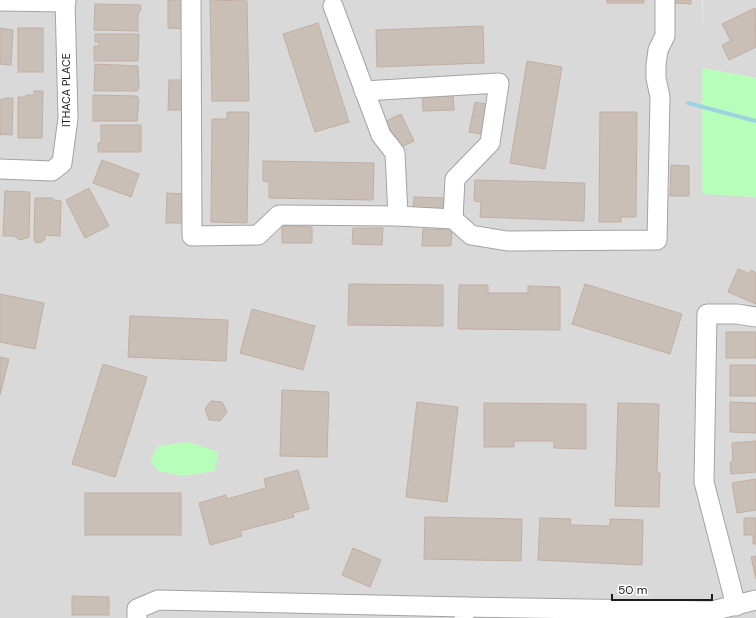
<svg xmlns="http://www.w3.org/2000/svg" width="756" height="618" font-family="'DM Sans',sans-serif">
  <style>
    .residential { fill: #dad9d9 }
    .park { fill: #b8febb }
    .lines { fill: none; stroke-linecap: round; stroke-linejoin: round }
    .stream { stroke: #9cd3e0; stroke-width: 4 }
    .building { fill: #cabfb6; stroke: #c1aea2 }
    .minor-casing { stroke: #a3a3a3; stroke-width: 21 }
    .minor { stroke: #fff; stroke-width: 19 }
    .labels { text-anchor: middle; stroke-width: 3.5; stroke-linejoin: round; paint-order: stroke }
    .street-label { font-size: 11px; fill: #1c1c1c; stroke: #fff }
  </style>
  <rect width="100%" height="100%" fill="#eee9e0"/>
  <polygon class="residential" points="0,0 702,0 702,34 703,0 756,0 756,78 702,68 702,193 756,197 756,618 0,618"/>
  <g class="park">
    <polygon points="702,68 756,78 756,197 702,194"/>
    <polygon points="188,442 218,452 215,471 184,476 158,471 150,461 158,446"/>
  </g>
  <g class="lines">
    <polyline class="stream" points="688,103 756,121"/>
  </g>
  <g class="building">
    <polygon points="168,0 186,0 185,29 168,28"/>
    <polygon points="210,0 247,1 249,101 212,101"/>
    <rect x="607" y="0" width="37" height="3"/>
    <polygon points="673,0 691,0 691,4 673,3"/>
    <polygon points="95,4 140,5 141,9 138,15 138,31 94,30"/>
    <polygon points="755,8 756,47 729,60 722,45 731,41 722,24"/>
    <polygon points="318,23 349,122 315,132 283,34"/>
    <polygon points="483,26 484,63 377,67 376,30"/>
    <polygon points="0,28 13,30 11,65 0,64"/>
    <rect x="18" y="28" width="25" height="44"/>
    <polygon points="95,34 139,34 138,61 94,61 94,46 99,46 99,42 95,42"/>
    <polygon points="527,61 562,67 545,169 510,163"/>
    <polygon points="95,64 138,66 139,88 137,91 94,91"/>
    <polygon points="169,80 185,80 184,110 168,110"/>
    <polygon points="34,91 43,91 42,138 18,138 18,97 26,97 26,95 34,95"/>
    <polygon points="453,94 454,110 423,111 422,95"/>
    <polygon points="93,95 137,96 139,100 137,121 93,121"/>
    <polygon points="6,98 13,98 12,135 1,134 0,136 0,100"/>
    <polygon points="475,102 491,105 485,135 469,132"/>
    <polygon points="227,112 249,112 247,223 211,222 212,119 227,119"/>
    <polygon points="600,112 637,112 636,217 621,217 621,222 599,222"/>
    <polygon points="401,114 414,141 399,148 386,121"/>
    <polygon points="101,125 141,125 141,152 98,152 98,143 101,143"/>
    <polygon points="102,160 139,174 131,197 93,183"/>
    <polygon points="263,161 374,163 373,200 269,198 269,182 263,181"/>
    <polygon points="671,165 689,166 689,196 670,196"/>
    <polygon points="475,180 585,183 584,221 480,217 481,202 474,201"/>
    <polygon points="89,188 109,226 85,238 66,200"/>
    <polygon points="5,191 30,192 29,237 20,240 14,236 3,236"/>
    <polygon points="167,193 184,194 184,223 166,223"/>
    <polygon points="414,197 445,198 445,214 413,213"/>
    <polygon points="35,198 53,198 54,200 61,201 60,236 45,235 45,239 42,242 36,243 34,240"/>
    <polygon points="282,226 312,227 312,243 282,243"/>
    <polygon points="353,228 383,228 382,245 352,244"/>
    <polygon points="423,229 452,230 451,246 422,246"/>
    <polygon points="738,269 750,274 751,270 756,273 756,304 728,292"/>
    <polygon points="349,284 443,285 443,326 348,325"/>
    <polygon points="585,284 682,314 670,354 572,324"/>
    <polygon points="459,285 488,285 488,293 528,293 528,286 560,287 560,330 458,329"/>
    <polygon points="0,294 44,303 35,349 0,342"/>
    <polygon points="252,309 315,326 303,370 240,353"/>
    <polygon points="130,316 228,320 226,361 128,357"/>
    <rect x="726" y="332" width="30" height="26"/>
    <polygon points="0,357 9,359 0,395"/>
    <polygon points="103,364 147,377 115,477 72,464"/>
    <rect x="730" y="365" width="26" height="31"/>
    <polygon points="282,390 329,392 327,457 280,456"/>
    <polygon points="211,401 222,402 227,412 220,421 209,420 205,409"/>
    <polygon points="417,402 458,407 447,502 406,497"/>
    <polygon points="730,402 756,403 756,433 730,432"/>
    <polygon points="484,403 586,404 586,449 554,448 554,441 514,441 514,447 484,447"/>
    <polygon points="618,403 659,404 657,473 660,473 659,507 615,506"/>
    <polygon points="756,441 756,472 731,474 730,462 733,462 732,443"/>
    <polygon points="298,470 309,509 293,513 294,517 240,531 242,536 210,545 199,503 226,495 227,499 266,488 264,479"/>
    <polygon points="756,479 756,510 737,513 732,483"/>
    <rect x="85" y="493" width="96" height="42"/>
    <polygon points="425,517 522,519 521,561 424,559"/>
    <polygon points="540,518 571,519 570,525 610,526 610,519 643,520 642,565 538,560"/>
    <polygon points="744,518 756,518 756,544 753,544 753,535 744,535"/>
    <polygon points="353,548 381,560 370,587 342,575"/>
    <polygon points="756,556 756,579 751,557"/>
    <polygon points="72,596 109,597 109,615 72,615"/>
  </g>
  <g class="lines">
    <defs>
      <g id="minor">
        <polyline points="191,0 192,236 258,235 279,215 398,216 395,153 381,135 333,6"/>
        <polyline points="0,1 66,2"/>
        <polyline points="364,91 499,83 490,143 455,179 453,219"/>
        <polyline points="0,169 52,171 62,163 68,118 65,0"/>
        <polyline points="398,216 453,219 471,235 507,241 657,240 660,97 656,78 656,65 658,50 665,36 665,0"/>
        <polyline points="736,606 704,482 707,314 737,314 756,317"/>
        <polyline points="464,607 712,611 756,600"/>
        <polyline points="137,618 137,609 158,600 464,607 464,618"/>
      </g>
    </defs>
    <use href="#minor" class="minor-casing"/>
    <use href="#minor" class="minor"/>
  </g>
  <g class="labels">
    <g class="street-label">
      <text transform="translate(66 90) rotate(-90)" y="4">ITHACA PLACE</text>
    </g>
  </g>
  <path d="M612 594v6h100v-6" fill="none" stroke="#1c1c1c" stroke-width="2"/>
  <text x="618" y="594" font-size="12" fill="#1c1c1c" stroke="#ffffff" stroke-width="3" paint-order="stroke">50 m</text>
</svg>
